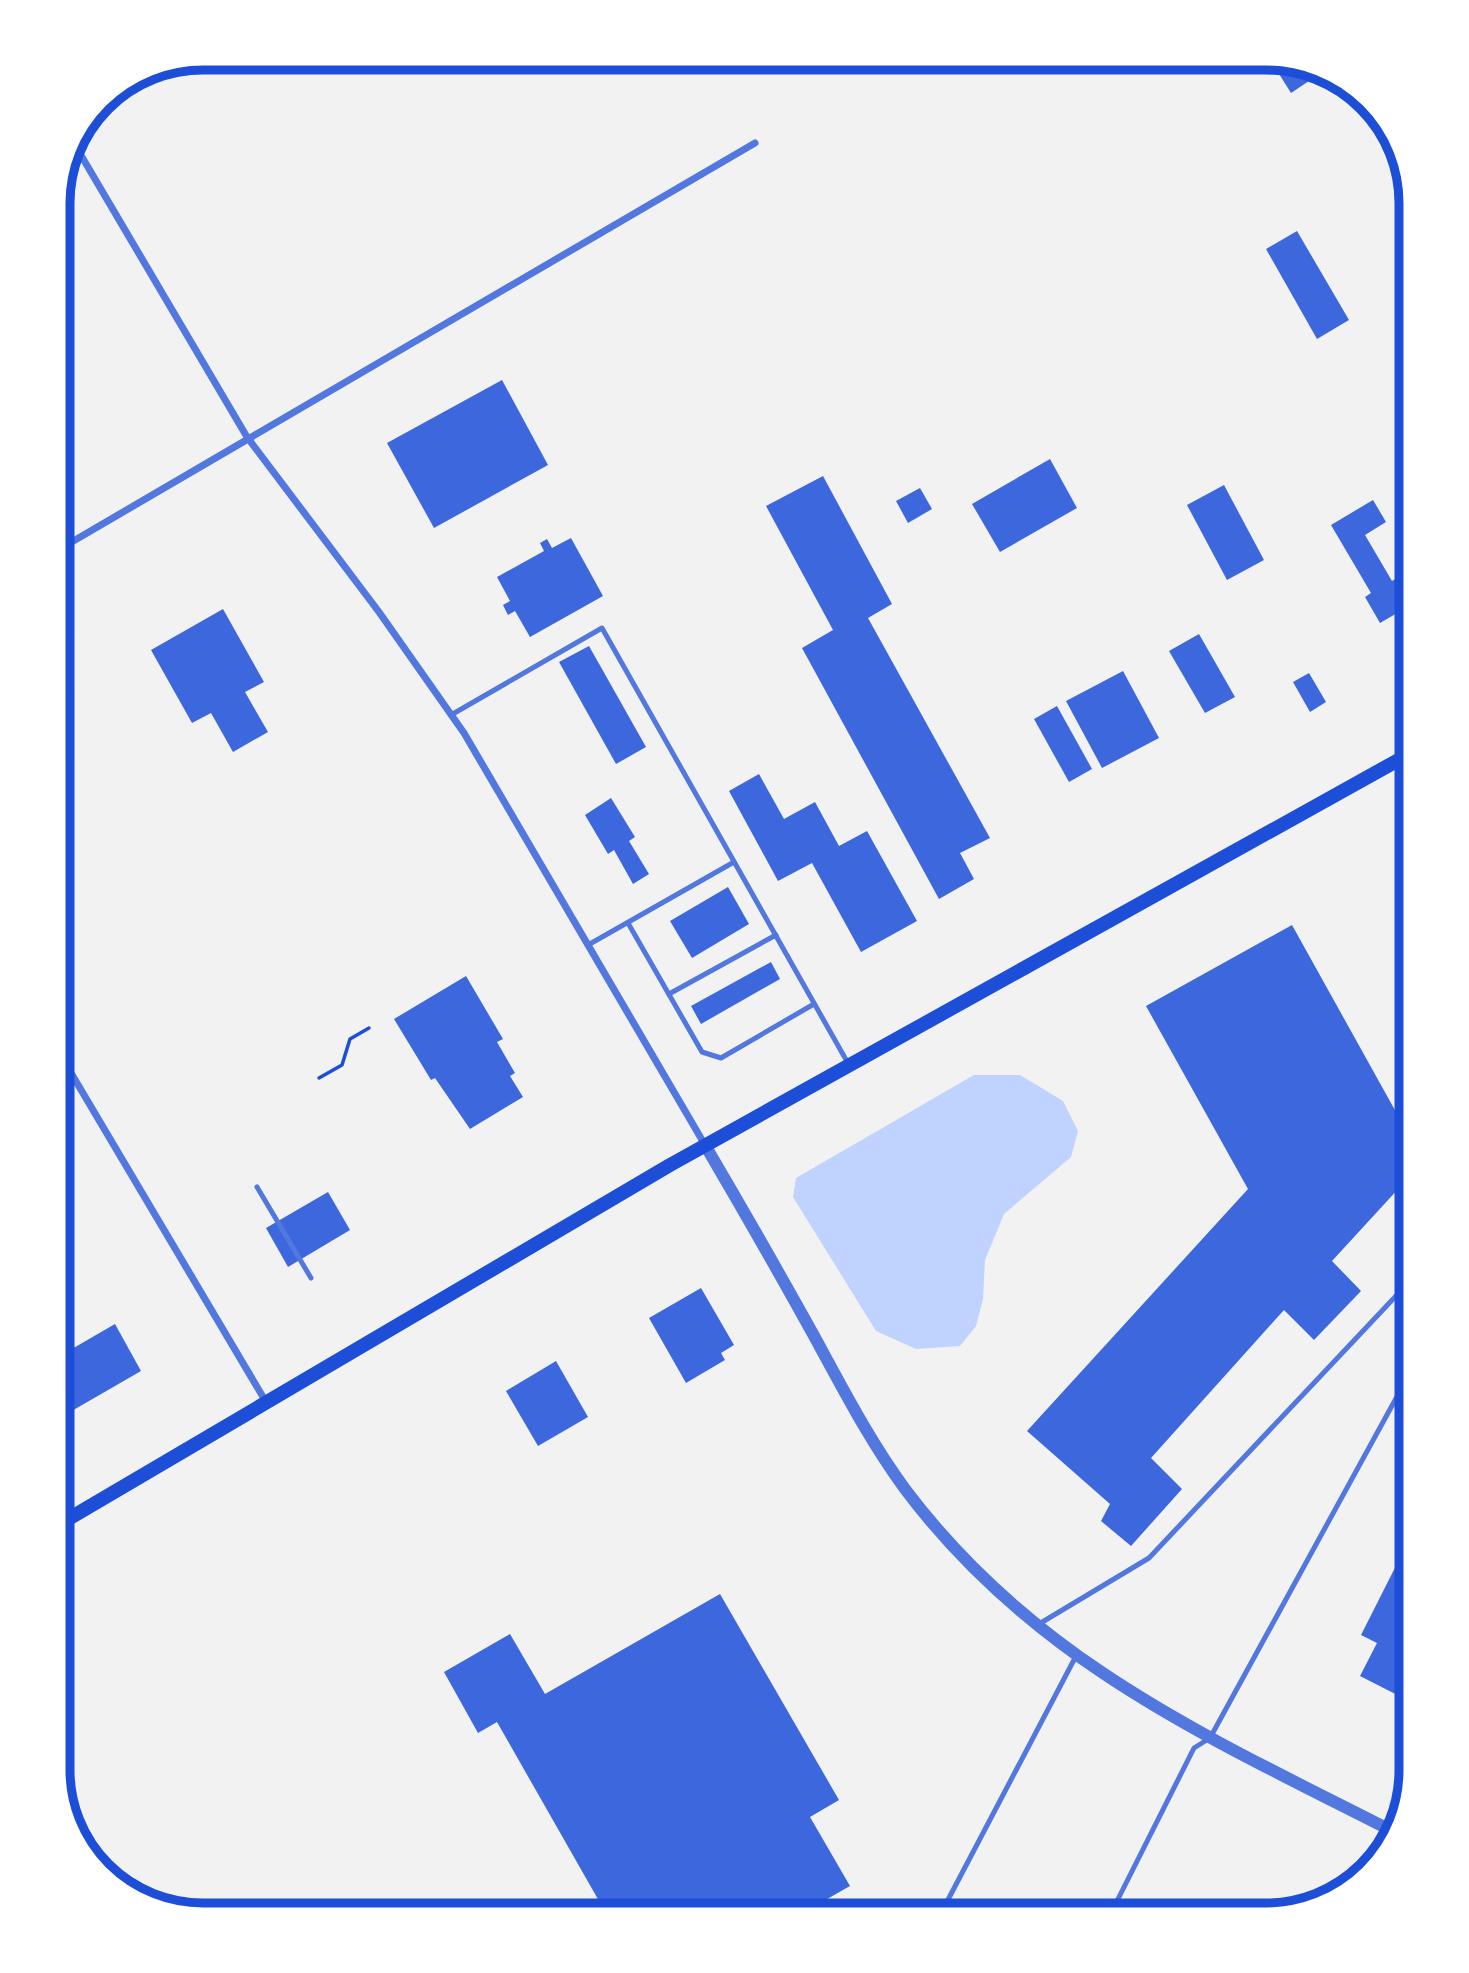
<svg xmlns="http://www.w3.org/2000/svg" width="1469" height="1973" font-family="'PT Sans',sans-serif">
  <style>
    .water { fill: #bfd3fe }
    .building { fill: #3d67dc }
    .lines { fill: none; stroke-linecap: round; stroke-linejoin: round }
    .path { stroke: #1d4ed8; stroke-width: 3.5 }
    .service { stroke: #5277de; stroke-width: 5 }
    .minor { stroke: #5277de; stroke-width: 7 }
    .tertiary { stroke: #5277de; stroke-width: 12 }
    .secondary { stroke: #1d4ed8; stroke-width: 14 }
    .rim { fill: none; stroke: #1d4ed8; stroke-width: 9 }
  </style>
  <rect width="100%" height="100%" fill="#f2f2f2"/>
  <polygon class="water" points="974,1075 1020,1075 1063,1101 1078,1131 1071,1157 1004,1214 985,1260 983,1299 976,1326 960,1346 916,1349 876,1331 793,1197 796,1178"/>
  <g class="building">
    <polygon points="1275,58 1299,65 1309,81 1291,93 1271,61"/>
    <polygon points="1297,231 1349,320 1317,339 1266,249"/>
    <polygon points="502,380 548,465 434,528 387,443"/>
    <polygon points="1050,459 1077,508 1000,552 972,504"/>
    <polygon points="823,476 892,604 868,618 990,838 960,853 974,879 939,899 802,648 833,630 766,506"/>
    <polygon points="1224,485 1264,560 1227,580 1187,505"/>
    <polygon points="920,488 932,509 908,523 896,501"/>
    <polygon points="1373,500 1386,522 1365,535 1392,581 1411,569 1411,605 1380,623 1365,597 1371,593 1331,525"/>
    <polygon points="571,538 603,596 530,637 515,611 508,615 503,605 510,601 497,577 544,551 540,543 547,539 552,548"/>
    <polygon points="223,609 264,682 245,692 268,732 233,752 211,713 192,723 151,650"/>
    <polygon points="1199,634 1235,697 1205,713 1169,651"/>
    <polygon points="589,646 646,747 616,764 559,662"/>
    <polygon points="1123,671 1159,738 1102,768 1066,701"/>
    <polygon points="1309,673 1326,702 1310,712 1293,682"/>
    <polygon points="1057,706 1092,769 1069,782 1034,719"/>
    <polygon points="759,774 784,819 815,802 839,846 867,831 917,921 861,952 812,863 778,881 729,791"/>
    <polygon points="611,798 635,837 629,841 649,874 633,884 614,850 608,854 585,815"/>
    <polygon points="58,806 66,820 58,825"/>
    <polygon points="728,887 749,924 692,958 670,921"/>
    <polygon points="1292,925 1411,1139 1411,1175 1332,1261 1361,1291 1314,1340 1284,1310 1151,1458 1182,1489 1131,1546 1101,1521 1110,1504 1027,1431 1248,1189 1146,1006"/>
    <polygon points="771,962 780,979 701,1024 691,1006"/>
    <polygon points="466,976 503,1039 497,1042 515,1073 510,1076 523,1097 470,1129 435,1078 431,1080 394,1019"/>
    <polygon points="328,1192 350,1230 288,1267 266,1228"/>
    <polygon points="701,1288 734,1345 721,1353 725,1360 686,1383 649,1318"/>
    <polygon points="115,1324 141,1371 63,1416 58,1406 58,1357"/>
    <polygon points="556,1361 588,1417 538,1446 506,1391"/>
    <polygon points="1411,1536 1411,1702 1360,1676 1377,1643 1361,1635"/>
    <polygon points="720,1594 839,1800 810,1817 850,1886 799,1915 607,1915 497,1722 478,1733 444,1672 510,1634 545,1694"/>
  </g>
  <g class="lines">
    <polyline class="path" points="319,1078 342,1065 350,1039 369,1028"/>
    <g class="service">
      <polyline points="451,715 602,628 849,1065"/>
      <polyline points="628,923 702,1052 721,1058 814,1004"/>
      <polyline points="588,945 734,862"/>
      <polyline points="669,994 776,935"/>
      <polyline points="257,1187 311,1278"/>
      <polyline points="1039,1624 1149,1558 1411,1280"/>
      <polyline points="940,1915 1076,1656"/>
      <polyline points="1110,1915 1194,1748 1210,1738 1411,1371"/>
    </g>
    <g class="minor">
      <polyline points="72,140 247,437 379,612 464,733 705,1145"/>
      <polyline points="58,550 755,143"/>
      <polyline points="58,1051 266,1402"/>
    </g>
    <path class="tertiary" d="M705 1145C742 1208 778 1271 813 1334 842 1387 869 1440 905 1489 1035 1662 1208 1737 1394 1832"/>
    <polyline class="secondary" points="58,1525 670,1165 1411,753"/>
  </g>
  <path d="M0 0H1469V1973H0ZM203 70H1266A133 133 0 0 1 1399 203V1770A133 133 0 0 1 1266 1903H203A133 133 0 0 1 70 1770V203A133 133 0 0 1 203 70Z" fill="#fff" fill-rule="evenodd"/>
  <path class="rim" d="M203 70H1266A133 133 0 0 1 1399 203V1770A133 133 0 0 1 1266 1903H203A133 133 0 0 1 70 1770V203A133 133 0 0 1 203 70Z"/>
</svg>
